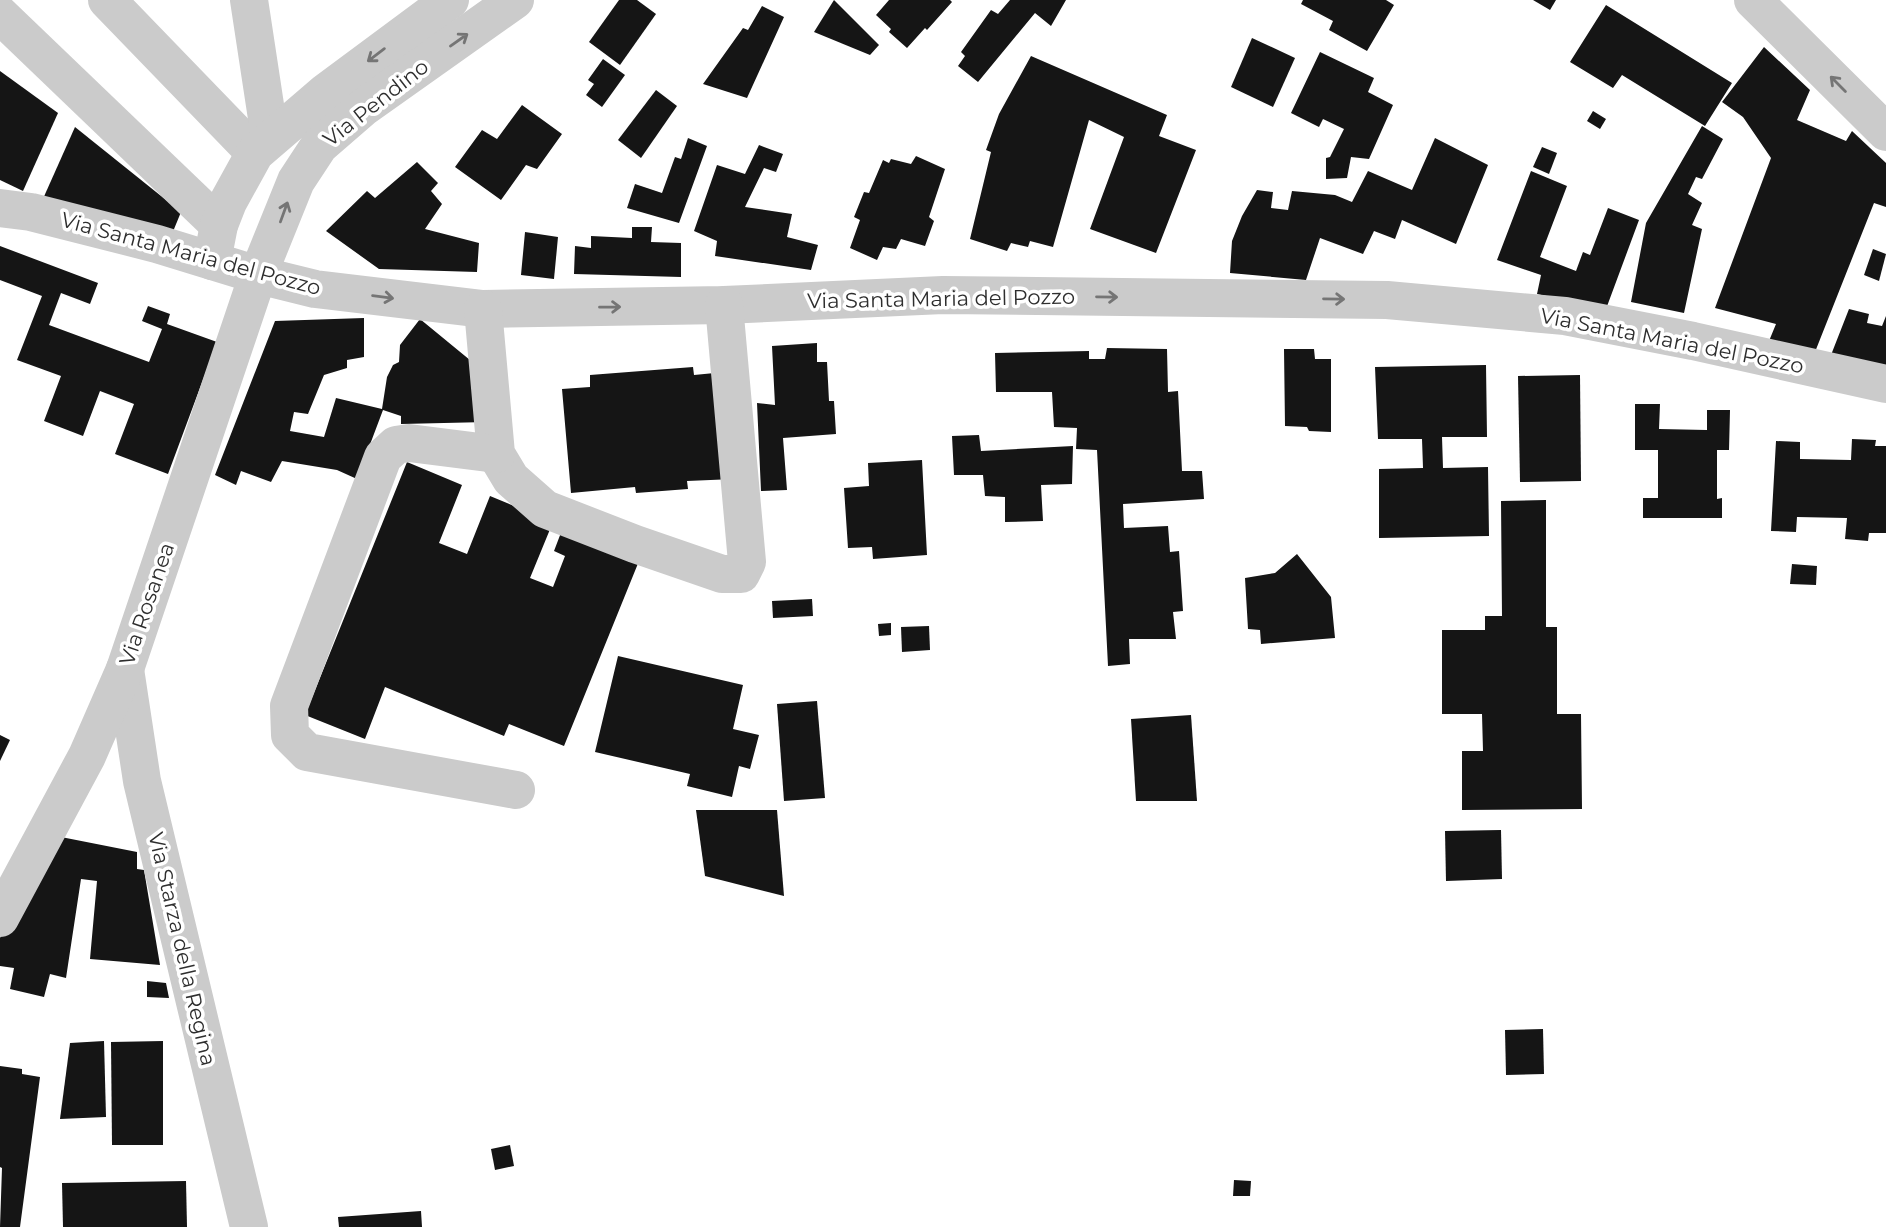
<svg xmlns="http://www.w3.org/2000/svg" width="1886" height="1227" font-family="Montserrat,sans-serif">
  <style>
    .building { fill: #151515 }
    .lines { fill: none; stroke-linecap: round; stroke-linejoin: round }
    .minor { stroke: #cbcbcb; stroke-width: 38 }
    .oneway { stroke: #757575 }
    .labels { text-anchor: middle; stroke-width: 7; stroke-linejoin: round; paint-order: stroke }
    .street-label { font-size: 21px; fill: #2e2e2e; stroke: #fff }
  </style>
  <rect width="100%" height="100%" fill="#fff"/>
  <g class="building">
    <polygon points="619,0 637,0 656,14 620,65 589,42"/>
    <polygon points="834,0 879,45 870,55 814,32"/>
    <polygon points="889,0 950,0 952,2 927,30 925,28 907,48 889,32 891,29 876,15"/>
    <polygon points="1010,0 1066,0 1051,26 1035,13 978,82 958,66 965,56 961,52 991,10 998,14"/>
    <polygon points="1303,0 1386,0 1394,5 1367,51 1329,30 1333,21 1301,4"/>
    <polygon points="1533,0 1556,0 1550,10"/>
    <polygon points="1606,5 1732,83 1705,126 1622,75 1613,88 1570,62"/>
    <polygon points="762,6 784,17 747,98 703,84 743,28 748,30"/>
    <polygon points="1252,38 1295,58 1273,107 1231,87"/>
    <polygon points="1764,47 1810,90 1797,120 1846,141 1852,131 1886,163 1886,207 1874,203 1815,352 1769,341 1776,324 1715,308 1771,158 1743,117 1722,102"/>
    <polygon points="1320,52 1374,78 1368,92 1393,105 1369,159 1351,157 1347,178 1326,179 1326,158 1330,157 1344,129 1323,119 1319,127 1291,113"/>
    <polygon points="1031,56 1167,115 1159,136 1196,150 1156,253 1090,229 1124,137 1089,120 1053,247 1030,241 1028,247 1011,243 1007,251 970,239 991,152 986,150 999,114"/>
    <polygon points="603,59 625,75 602,107 586,95 594,84 588,80"/>
    <polygon points="0,71 58,113 23,191 0,180"/>
    <polygon points="656,90 677,106 641,158 618,140"/>
    <polygon points="522,105 562,134 537,169 526,165 501,200 455,167 482,130 497,139"/>
    <polygon points="1593,111 1606,119 1600,129 1587,121"/>
    <polygon points="1702,126 1723,139 1702,179 1696,177 1688,194 1702,203 1692,225 1702,229 1684,313 1631,302 1646,223"/>
    <polygon points="75,127 181,212 172,234 42,201"/>
    <polygon points="688,138 707,146 679,223 627,208 635,184 662,193 675,157 681,159"/>
    <polygon points="1435,138 1488,165 1456,244 1402,220 1395,239 1374,231 1363,254 1320,238 1306,280 1230,273 1232,241 1242,216 1257,190 1273,192 1271,208 1288,210 1292,191 1335,195 1352,202 1368,171 1412,190"/>
    <polygon points="759,145 783,154 776,172 764,168 745,207 792,214 787,237 818,245 811,270 715,256 717,241 694,231 717,165 745,174"/>
    <polygon points="1542,147 1557,153 1549,174 1533,167"/>
    <polygon points="916,156 945,169 929,217 934,221 925,246 901,239 896,249 883,247 877,260 850,248 860,220 854,217 864,192 869,193 883,160 889,163 891,159 911,164"/>
    <polygon points="417,162 438,183 431,191 442,204 425,229 479,243 477,272 379,269 326,231 367,191 375,198"/>
    <polygon points="1531,171 1567,186 1540,257 1576,271 1583,252 1590,255 1608,208 1639,220 1606,309 1537,294 1541,275 1497,260"/>
    <polygon points="632,227 652,227 651,242 681,243 681,277 574,274 575,246 591,248 591,236 632,238"/>
    <polygon points="525,232 558,237 554,279 521,275"/>
    <polygon points="0,246 98,283 90,304 61,293 49,325 149,362 162,329 142,321 148,306 170,314 167,324 217,342 168,474 115,454 134,404 100,391 83,436 44,421 61,376 17,360 42,296 0,280"/>
    <polygon points="1873,249 1886,254 1879,281 1864,275"/>
    <polygon points="1849,309 1869,314 1867,323 1882,326 1886,316 1886,367 1831,355"/>
    <polygon points="364,318 364,357 347,360 347,368 324,375 308,414 294,412 290,431 324,437 336,398 382,409 387,377 393,365 399,362 400,345 420,319 476,365 487,422 401,424 401,416 383,410 357,479 337,470 282,461 271,482 241,471 236,485 215,475 275,321"/>
    <polygon points="817,343 817,362 827,362 829,401 834,401 836,434 783,438 787,490 761,491 757,403 775,405 772,346"/>
    <polygon points="1107,348 1167,349 1168,392 1178,391 1182,471 1202,471 1204,499 1123,504 1124,528 1168,526 1170,552 1179,551 1183,611 1173,612 1176,639 1129,639 1130,664 1108,666 1097,450 1076,449 1077,428 1054,427 1052,392 996,392 995,353 1089,351 1089,359 1105,359"/>
    <polygon points="1284,349 1314,349 1315,359 1331,359 1331,432 1309,431 1307,427 1285,426"/>
    <polygon points="1486,365 1487,437 1442,437 1443,468 1488,467 1489,536 1379,538 1379,469 1423,468 1422,439 1378,439 1375,367"/>
    <polygon points="693,367 694,375 725,372 734,479 687,481 688,489 636,493 635,487 571,493 562,389 590,387 590,375"/>
    <polygon points="1580,375 1581,481 1520,482 1518,376"/>
    <polygon points="1635,404 1660,404 1659,429 1707,430 1707,410 1730,410 1729,450 1717,450 1717,499 1722,498 1722,518 1643,518 1643,498 1658,498 1658,450 1635,450"/>
    <polygon points="979,435 981,451 1073,446 1072,484 1041,485 1043,521 1005,522 1005,497 985,496 983,475 954,475 952,436"/>
    <polygon points="1852,439 1876,440 1875,446 1886,446 1886,533 1869,533 1868,541 1845,539 1847,518 1797,517 1796,532 1771,531 1776,441 1800,442 1800,459 1851,460"/>
    <polygon points="922,460 927,555 873,559 872,547 848,548 844,488 869,486 868,463"/>
    <polygon points="407,462 462,485 439,543 467,554 490,496 553,522 530,578 553,587 565,556 554,551 562,530 639,561 564,746 509,724 504,736 385,687 365,739 305,715"/>
    <polygon points="1546,500 1546,627 1557,627 1557,714 1581,714 1582,809 1462,810 1462,751 1483,751 1482,714 1442,714 1442,630 1485,630 1485,616 1502,616 1501,501"/>
    <polygon points="1297,554 1331,597 1335,638 1261,644 1260,630 1248,629 1245,578 1275,573"/>
    <polygon points="1792,564 1817,566 1816,585 1790,584"/>
    <polygon points="812,599 813,616 773,618 772,601"/>
    <polygon points="891,623 891,635 879,636 878,624"/>
    <polygon points="929,626 930,650 902,652 901,627"/>
    <polygon points="618,656 743,685 733,729 759,735 750,769 739,766 732,797 687,786 690,774 595,752"/>
    <polygon points="817,701 825,798 784,801 777,704"/>
    <polygon points="1191,715 1197,801 1136,801 1131,719"/>
    <polygon points="0,735 10,740 0,761"/>
    <polygon points="696,810 777,810 784,896 705,876"/>
    <polygon points="1501,830 1502,879 1446,881 1445,831"/>
    <polygon points="56,836 137,852 137,869 144,870 160,965 90,959 97,881 81,879 66,978 50,974 44,997 10,989 14,968 0,966 0,938 37,863"/>
    <polygon points="147,981 166,983 169,998 147,997"/>
    <polygon points="1543,1029 1544,1074 1506,1075 1505,1030"/>
    <polygon points="104,1041 106,1117 60,1119 70,1043"/>
    <polygon points="163,1041 163,1145 112,1145 111,1042"/>
    <polygon points="0,1066 22,1069 22,1074 40,1077 20,1227 0,1227 2,1168 0,1167"/>
    <polygon points="510,1145 514,1166 495,1170 491,1149"/>
    <polygon points="1234,1180 1251,1181 1250,1196 1233,1196"/>
    <polygon points="186,1181 187,1227 63,1227 62,1183"/>
    <polygon points="421,1211 422,1227 339,1227 338,1217"/>
  </g>
  <g class="lines">
    <g class="minor">
      <polyline points="107,0 255,153"/>
      <polyline points="249,0 270,138"/>
      <polyline points="1753,0 1886,132"/>
      <polyline points="0,15 219,225"/>
      <polyline points="0,208 31,212 157,244 258,275 315,289 483,309 724,305 943,295 1387,300 1565,316 1693,341 1886,384"/>
      <polyline points="212,261 219,225 228,202 255,153 326,92 450,0"/>
      <polyline points="483,309 496,454 511,479 545,509 635,544 722,574 741,574 747,562 724,305"/>
      <polyline points="496,454 409,443 396,445 383,457 289,706 290,735 307,752 516,790"/>
      <polyline points="125,669 142,781 249,1227"/>
      <polyline points="0,918 87,756 125,669 258,275 296,181 319,146 364,107 515,0"/>
    </g>
  </g>
  <defs><path id="oneway-shaft" d="M-6 0H5M1.5-3L5.5 0L1.5 3" fill="none" stroke-width="1.6" stroke-linecap="round" stroke-linejoin="round" transform="scale(1.75)"/></defs>
  <g class="oneway">
    <use href="#oneway-shaft" transform="translate(459 40) rotate(-35)"/>
    <use href="#oneway-shaft" transform="translate(376 55) rotate(143)"/>
    <use href="#oneway-shaft" transform="translate(1838 84) rotate(-135)"/>
    <use href="#oneway-shaft" transform="translate(284 212) rotate(-70)"/>
    <use href="#oneway-shaft" transform="translate(383 297) rotate(7)"/>
    <use href="#oneway-shaft" transform="translate(1107 297) rotate(1)"/>
    <use href="#oneway-shaft" transform="translate(1334 299) rotate(1)"/>
    <use href="#oneway-shaft" transform="translate(610 307) rotate(-1)"/>
  </g>
  <g class="labels">
    <g class="street-label">
      <text transform="translate(376 103) rotate(-38)" y="7">Via Pendino</text>
      <text transform="translate(191 254) rotate(15)" y="7">Via Santa Maria del Pozzo</text>
      <text transform="translate(941 299) rotate(-1)" y="7">Via Santa Maria del Pozzo</text>
      <text transform="translate(1672 341) rotate(11)" y="7">Via Santa Maria del Pozzo</text>
      <text transform="translate(147 604) rotate(-71)" y="7">Via Rosanea</text>
      <text transform="translate(182 949) rotate(77)" y="7">Via Starza della Regina</text>
    </g>
  </g>
</svg>
